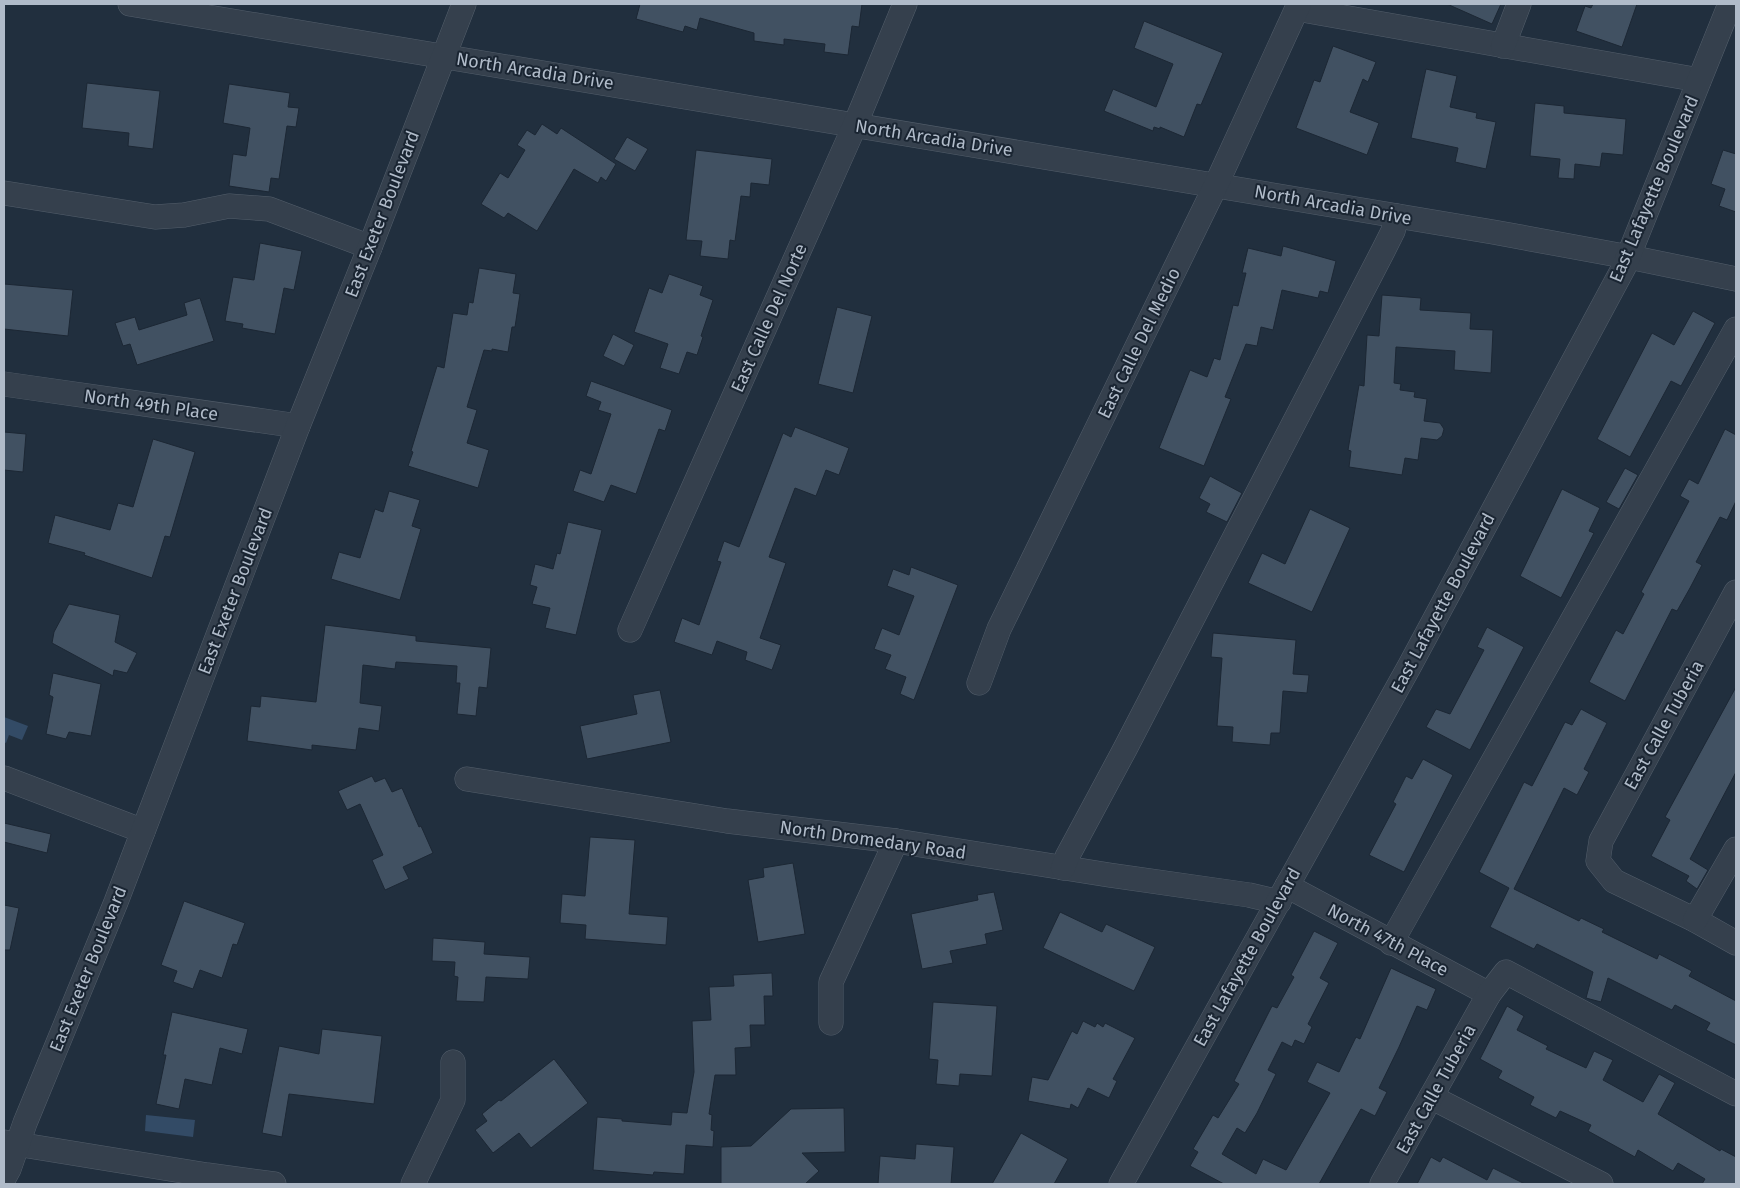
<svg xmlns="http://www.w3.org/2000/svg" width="1740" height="1188" font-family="'Fira Sans',sans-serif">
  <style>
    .water { fill: #334b66 }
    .building { fill: #415162; stroke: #1c2734 }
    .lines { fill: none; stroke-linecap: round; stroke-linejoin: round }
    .minor-casing { stroke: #535e6b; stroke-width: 25 }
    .minor { stroke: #35404d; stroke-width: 24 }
    .labels { text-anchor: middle; stroke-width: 4; stroke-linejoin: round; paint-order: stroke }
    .street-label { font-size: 18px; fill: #b0bbc9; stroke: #1a2532 }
  </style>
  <rect width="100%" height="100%" fill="#212f3e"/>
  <g class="water">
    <polygon points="4,717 28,726 22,740 9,735 6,743 4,742"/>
    <polygon points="146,1115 195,1120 193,1137 145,1131"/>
  </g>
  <g class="building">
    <polygon points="640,4 862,4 859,27 852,26 848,55 824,52 825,44 784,39 784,45 754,41 754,33 700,18 697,30 685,26 683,32 636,19"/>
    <polygon points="1447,4 1501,4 1492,24"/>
    <polygon points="1593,4 1637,4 1622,47 1576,31 1585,6 1591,8"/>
    <polygon points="1144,21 1223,53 1201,105 1197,104 1184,137 1160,127 1160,129 1154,127 1153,131 1104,111 1113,89 1156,107 1173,64 1134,48"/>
    <polygon points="1333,46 1376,62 1368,82 1363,79 1350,112 1379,123 1367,155 1296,128 1314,80 1320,82"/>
    <polygon points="1426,69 1457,76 1450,107 1477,113 1476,118 1496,122 1486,169 1455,162 1458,148 1411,138"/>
    <polygon points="87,83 160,91 153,149 128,146 129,133 82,128"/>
    <polygon points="229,84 290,93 288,107 299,108 296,127 287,126 279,179 271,178 269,192 229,186 233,154 246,156 250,128 223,123"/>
    <polygon points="1535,103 1564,106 1564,113 1626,119 1623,155 1602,153 1600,167 1575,164 1574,179 1558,178 1560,159 1530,156"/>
    <polygon points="542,124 557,134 561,128 616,164 606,181 601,177 598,183 574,169 537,231 508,213 504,218 481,204 500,173 508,178 525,150 517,145 527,130 535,135"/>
    <polygon points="627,137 648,149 635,171 614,159"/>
    <polygon points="696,150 772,159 769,185 751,183 750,197 741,196 735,241 730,240 728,259 700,256 702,241 686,240"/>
    <polygon points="1723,150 1736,154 1736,212 1719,206 1725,189 1711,184"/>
    <polygon points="260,243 302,251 294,290 284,288 275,334 242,328 243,324 225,321 233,277 254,280"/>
    <polygon points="1283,246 1336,261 1328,293 1320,291 1318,298 1282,290 1273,330 1261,327 1257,346 1246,344 1225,397 1231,399 1204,466 1159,448 1190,370 1207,377 1214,358 1220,360 1233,305 1238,306 1246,273 1242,273 1248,248 1281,256"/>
    <polygon points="479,268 516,274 513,293 520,294 515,327 512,327 508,352 492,349 492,351 484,350 467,407 477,410 467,443 489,450 478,488 408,466 413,452 411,451 437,366 444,368 453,313 467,315 469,302 473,303"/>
    <polygon points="669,274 703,286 700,295 713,300 701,336 703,337 697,355 687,352 679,374 660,368 668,344 634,332 649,288 662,293"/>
    <polygon points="4,284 73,290 68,336 4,329"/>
    <polygon points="1382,295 1421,298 1420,310 1471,313 1470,329 1493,330 1491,373 1454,370 1455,351 1396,347 1394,383 1401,384 1400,390 1415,392 1414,397 1427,399 1424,421 1440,423 1444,429 1442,436 1437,440 1421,438 1418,460 1405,458 1402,475 1349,467 1351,451 1348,450 1359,385 1364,386 1367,335 1379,336"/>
    <polygon points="200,298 214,341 137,365 130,344 123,346 115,323 135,317 139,330 187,315 184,303"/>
    <polygon points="837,307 872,316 853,393 818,384"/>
    <polygon points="1693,311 1715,323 1681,386 1671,381 1630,457 1597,439 1652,333 1674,345"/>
    <polygon points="613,334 634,345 624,366 603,356"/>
    <polygon points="591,381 672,410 665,431 659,429 636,494 611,485 604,502 573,491 580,470 591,474 611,414 598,410 601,402 586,396"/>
    <polygon points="795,427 849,448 839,475 826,470 816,496 795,488 769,557 786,563 760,638 781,645 772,670 745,660 747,652 717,641 712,655 674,642 682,618 699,625 721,562 717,561 724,541 739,547 783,433 791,437"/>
    <polygon points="1725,429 1736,435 1736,501 1727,520 1720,517 1696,562 1702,565 1690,588 1677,611 1672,609 1625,701 1589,682 1616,630 1623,634 1644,594 1641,592 1689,501 1680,496 1689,479 1698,484"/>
    <polygon points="4,432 26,434 23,472 4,470"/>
    <polygon points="153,439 195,452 170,537 165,536 152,578 84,555 85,553 48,543 55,515 110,530 118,503 133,507"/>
    <polygon points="1625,468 1638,475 1619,509 1606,502"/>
    <polygon points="1210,476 1242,493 1227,522 1206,512 1210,504 1199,498"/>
    <polygon points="1562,489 1600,508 1589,531 1594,533 1561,598 1520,576"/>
    <polygon points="389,491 420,500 412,526 421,529 400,600 331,579 339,552 360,558 375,509 383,512"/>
    <polygon points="1310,509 1350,528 1312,612 1248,583 1262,553 1285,564"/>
    <polygon points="568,522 602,530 576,635 545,628 550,608 532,604 537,587 530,585 535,564 553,569 557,553 560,554"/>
    <polygon points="911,567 958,585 914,700 900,694 906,677 885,669 891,655 874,649 882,628 899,635 914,596 887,586 893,569 909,575"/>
    <polygon points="69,604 120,615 115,642 137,653 127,673 114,670 113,676 52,643 54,632"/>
    <polygon points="325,625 416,636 416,641 491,648 487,688 479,687 476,716 457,714 460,683 456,683 457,666 396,662 395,669 363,665 360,703 382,706 379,731 359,728 356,750 312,745 312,750 247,741 251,706 260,707 261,696 316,702"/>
    <polygon points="1487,627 1524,647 1470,750 1426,727 1436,709 1450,714 1484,650 1477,647"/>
    <polygon points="1213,633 1296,640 1293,674 1309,675 1307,693 1283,691 1280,733 1271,733 1270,745 1232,742 1233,727 1217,726 1222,658 1211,657"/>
    <polygon points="53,673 101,684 91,736 69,732 66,739 46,734 53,697 49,695"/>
    <polygon points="1736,687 1736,772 1690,859 1708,870 1697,889 1686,881 1689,876 1651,856 1670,820 1665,817"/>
    <polygon points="660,690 671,742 587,759 580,726 637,714 633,695"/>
    <polygon points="1581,709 1607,723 1584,769 1589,772 1577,795 1564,788 1514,889 1579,921 1581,918 1604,929 1602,932 1657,959 1659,954 1692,971 1689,976 1736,1001 1736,1045 1706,1030 1710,1023 1675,1005 1672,1010 1608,978 1601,1002 1586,998 1593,972 1537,944 1534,949 1490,927 1509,888 1479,872 1524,782 1532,786 1565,722 1572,725"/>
    <polygon points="1423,759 1453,775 1404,872 1369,855 1396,804 1393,802 1406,776 1412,779"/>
    <polygon points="372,776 375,782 385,778 392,792 402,788 419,827 421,826 433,853 403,867 409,879 385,890 372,860 383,855 360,804 347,810 338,791"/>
    <polygon points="4,823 51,834 47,853 4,842"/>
    <polygon points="590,837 635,840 629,914 668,917 666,945 585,939 586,925 560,923 562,894 585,896"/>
    <polygon points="793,863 805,934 758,942 748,880 764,877 763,868"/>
    <polygon points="994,892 1003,930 985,934 987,944 950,951 953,963 922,969 911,914 978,900 977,895"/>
    <polygon points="184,901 245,923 237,945 233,944 222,978 200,970 193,989 173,982 177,971 161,965"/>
    <polygon points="4,905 19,908 10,950 4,950"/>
    <polygon points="1060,912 1102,932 1106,924 1155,947 1134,991 1043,948"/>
    <polygon points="1314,931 1338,943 1320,978 1329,983 1308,1024 1312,1027 1304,1044 1295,1040 1292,1047 1282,1042 1268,1070 1276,1074 1257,1113 1245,1133 1237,1128 1222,1154 1256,1174 1263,1159 1286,1170 1330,1093 1307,1082 1317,1062 1339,1072 1356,1037 1360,1039 1391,968 1436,989 1427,1010 1417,1006 1399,1047 1379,1088 1387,1092 1375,1116 1361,1109 1319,1184 1224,1184 1190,1166 1198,1152 1193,1149 1213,1115 1218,1118 1239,1084 1234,1081 1272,1006 1277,1008 1294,977 1291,975"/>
    <polygon points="433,938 485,942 484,954 530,957 528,979 486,977 484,1002 456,1001 458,977 454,976 455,962 432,961"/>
    <polygon points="772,973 773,996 764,996 765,1025 750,1025 751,1047 735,1048 736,1075 715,1075 709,1114 712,1115 711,1130 714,1131 713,1147 686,1145 684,1174 654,1172 653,1175 593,1170 597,1117 622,1119 622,1121 671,1125 672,1112 687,1113 694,1072 692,1021 711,1020 709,987 734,986 733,975"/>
    <polygon points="933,1002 997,1006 992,1076 960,1074 959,1086 936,1084 938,1060 929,1059"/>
    <polygon points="1507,1006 1524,1016 1517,1030 1548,1046 1546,1049 1586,1068 1594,1051 1613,1060 1603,1080 1643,1102 1659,1074 1675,1083 1658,1114 1720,1151 1721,1149 1736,1157 1736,1184 1702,1184 1705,1179 1678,1163 1673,1171 1638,1150 1635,1157 1588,1131 1591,1125 1560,1111 1556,1118 1530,1105 1534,1097 1498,1078 1502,1071 1480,1059"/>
    <polygon points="172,1012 248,1029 242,1054 220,1048 212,1085 185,1079 179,1109 156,1104 166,1055 163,1055"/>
    <polygon points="1083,1021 1095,1027 1097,1023 1103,1027 1105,1023 1135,1038 1113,1079 1117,1081 1109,1098 1088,1088 1078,1108 1071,1104 1070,1109 1028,1101 1032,1077 1048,1080 1072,1031 1077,1034"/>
    <polygon points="322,1029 382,1036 374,1104 289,1094 282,1137 262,1133 279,1046 319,1054"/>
    <polygon points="554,1059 588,1103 531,1148 519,1133 493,1153 475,1130 487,1121 482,1114 499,1100 501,1101"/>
    <polygon points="844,1108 845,1152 802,1153 819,1171 805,1184 721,1184 721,1147 751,1146 791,1109"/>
    <polygon points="1021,1133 1068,1159 1054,1184 992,1184"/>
    <polygon points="916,1144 954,1147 951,1184 878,1184 880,1156 915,1159"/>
    <polygon points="1431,1157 1440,1162 1443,1157 1487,1180 1493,1168 1525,1184 1417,1184"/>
  </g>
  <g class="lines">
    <defs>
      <g id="minor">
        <polyline points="130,4 1493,232 1629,257 1736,279"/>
        <polyline points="1297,9 1699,80"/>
        <polyline points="1503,46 1519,4"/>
        <polyline points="4,193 155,217 184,215 229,206 269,209 370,247"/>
        <polyline points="4,384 298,426"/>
        <polyline points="1736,592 1601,841 1598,861 1614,881 1695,920 1736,943"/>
        <polyline points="630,630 855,125 905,4"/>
        <polyline points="979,683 999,629 1216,185 1299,4"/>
        <polyline points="4,778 143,831"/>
        <polyline points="467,779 727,821 896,841 1109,875 1249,895 1279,902"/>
        <polyline points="1063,868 1067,857 1125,749 1383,251 1393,231 1397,216"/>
        <polyline points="1287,886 1489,994"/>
        <polyline points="1695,920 1736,849"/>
        <polyline points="1391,943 1736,329"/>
        <polyline points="831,1023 831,982 896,841"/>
        <polyline points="1431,1097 1601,1184"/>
        <polyline points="4,1142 207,1175 274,1184"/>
        <polyline points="4,1178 9,1169 25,1123 116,902 298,426 370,247 464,4"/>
        <polyline points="413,1184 453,1100 453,1062"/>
        <polyline points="1121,1184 1409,667 1624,267 1730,4"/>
        <polyline points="1382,1184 1489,994 1506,972 1736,1094"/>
      </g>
    </defs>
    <use href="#minor" class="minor-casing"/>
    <use href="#minor" class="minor"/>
  </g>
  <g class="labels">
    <g class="street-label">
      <text transform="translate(535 71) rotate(9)" y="6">North Arcadia Drive</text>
      <text transform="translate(934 138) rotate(9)" y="6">North Arcadia Drive</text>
      <text transform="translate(1654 189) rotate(-67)" y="6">East Lafayette Boulevard</text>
      <text transform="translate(1333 205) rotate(10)" y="6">North Arcadia Drive</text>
      <text transform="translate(382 214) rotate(-69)" y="6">East Exeter Boulevard</text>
      <text transform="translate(769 318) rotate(-66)" y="6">East Calle Del Norte</text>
      <text transform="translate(1139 343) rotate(-64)" y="6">East Calle Del Medio</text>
      <text transform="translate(151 405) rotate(8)" y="6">North 49th Place</text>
      <text transform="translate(235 591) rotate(-69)" y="6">East Exeter Boulevard</text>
      <text transform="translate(1443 603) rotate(-62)" y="6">East Lafayette Boulevard</text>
      <text transform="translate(1664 725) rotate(-61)" y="6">East Calle Tuberia</text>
      <text transform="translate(873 840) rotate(8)" y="6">North Dromedary Road</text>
      <text transform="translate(1388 940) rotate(28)" y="6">North 47th Place</text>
      <text transform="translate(1247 957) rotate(-61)" y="6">East Lafayette Boulevard</text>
      <text transform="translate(88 969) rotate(-68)" y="6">East Exeter Boulevard</text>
      <text transform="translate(1436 1089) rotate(-61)" y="6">East Calle Tuberia</text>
    </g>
  </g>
  <rect width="1740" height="1188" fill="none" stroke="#b0bbc9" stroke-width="10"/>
</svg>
